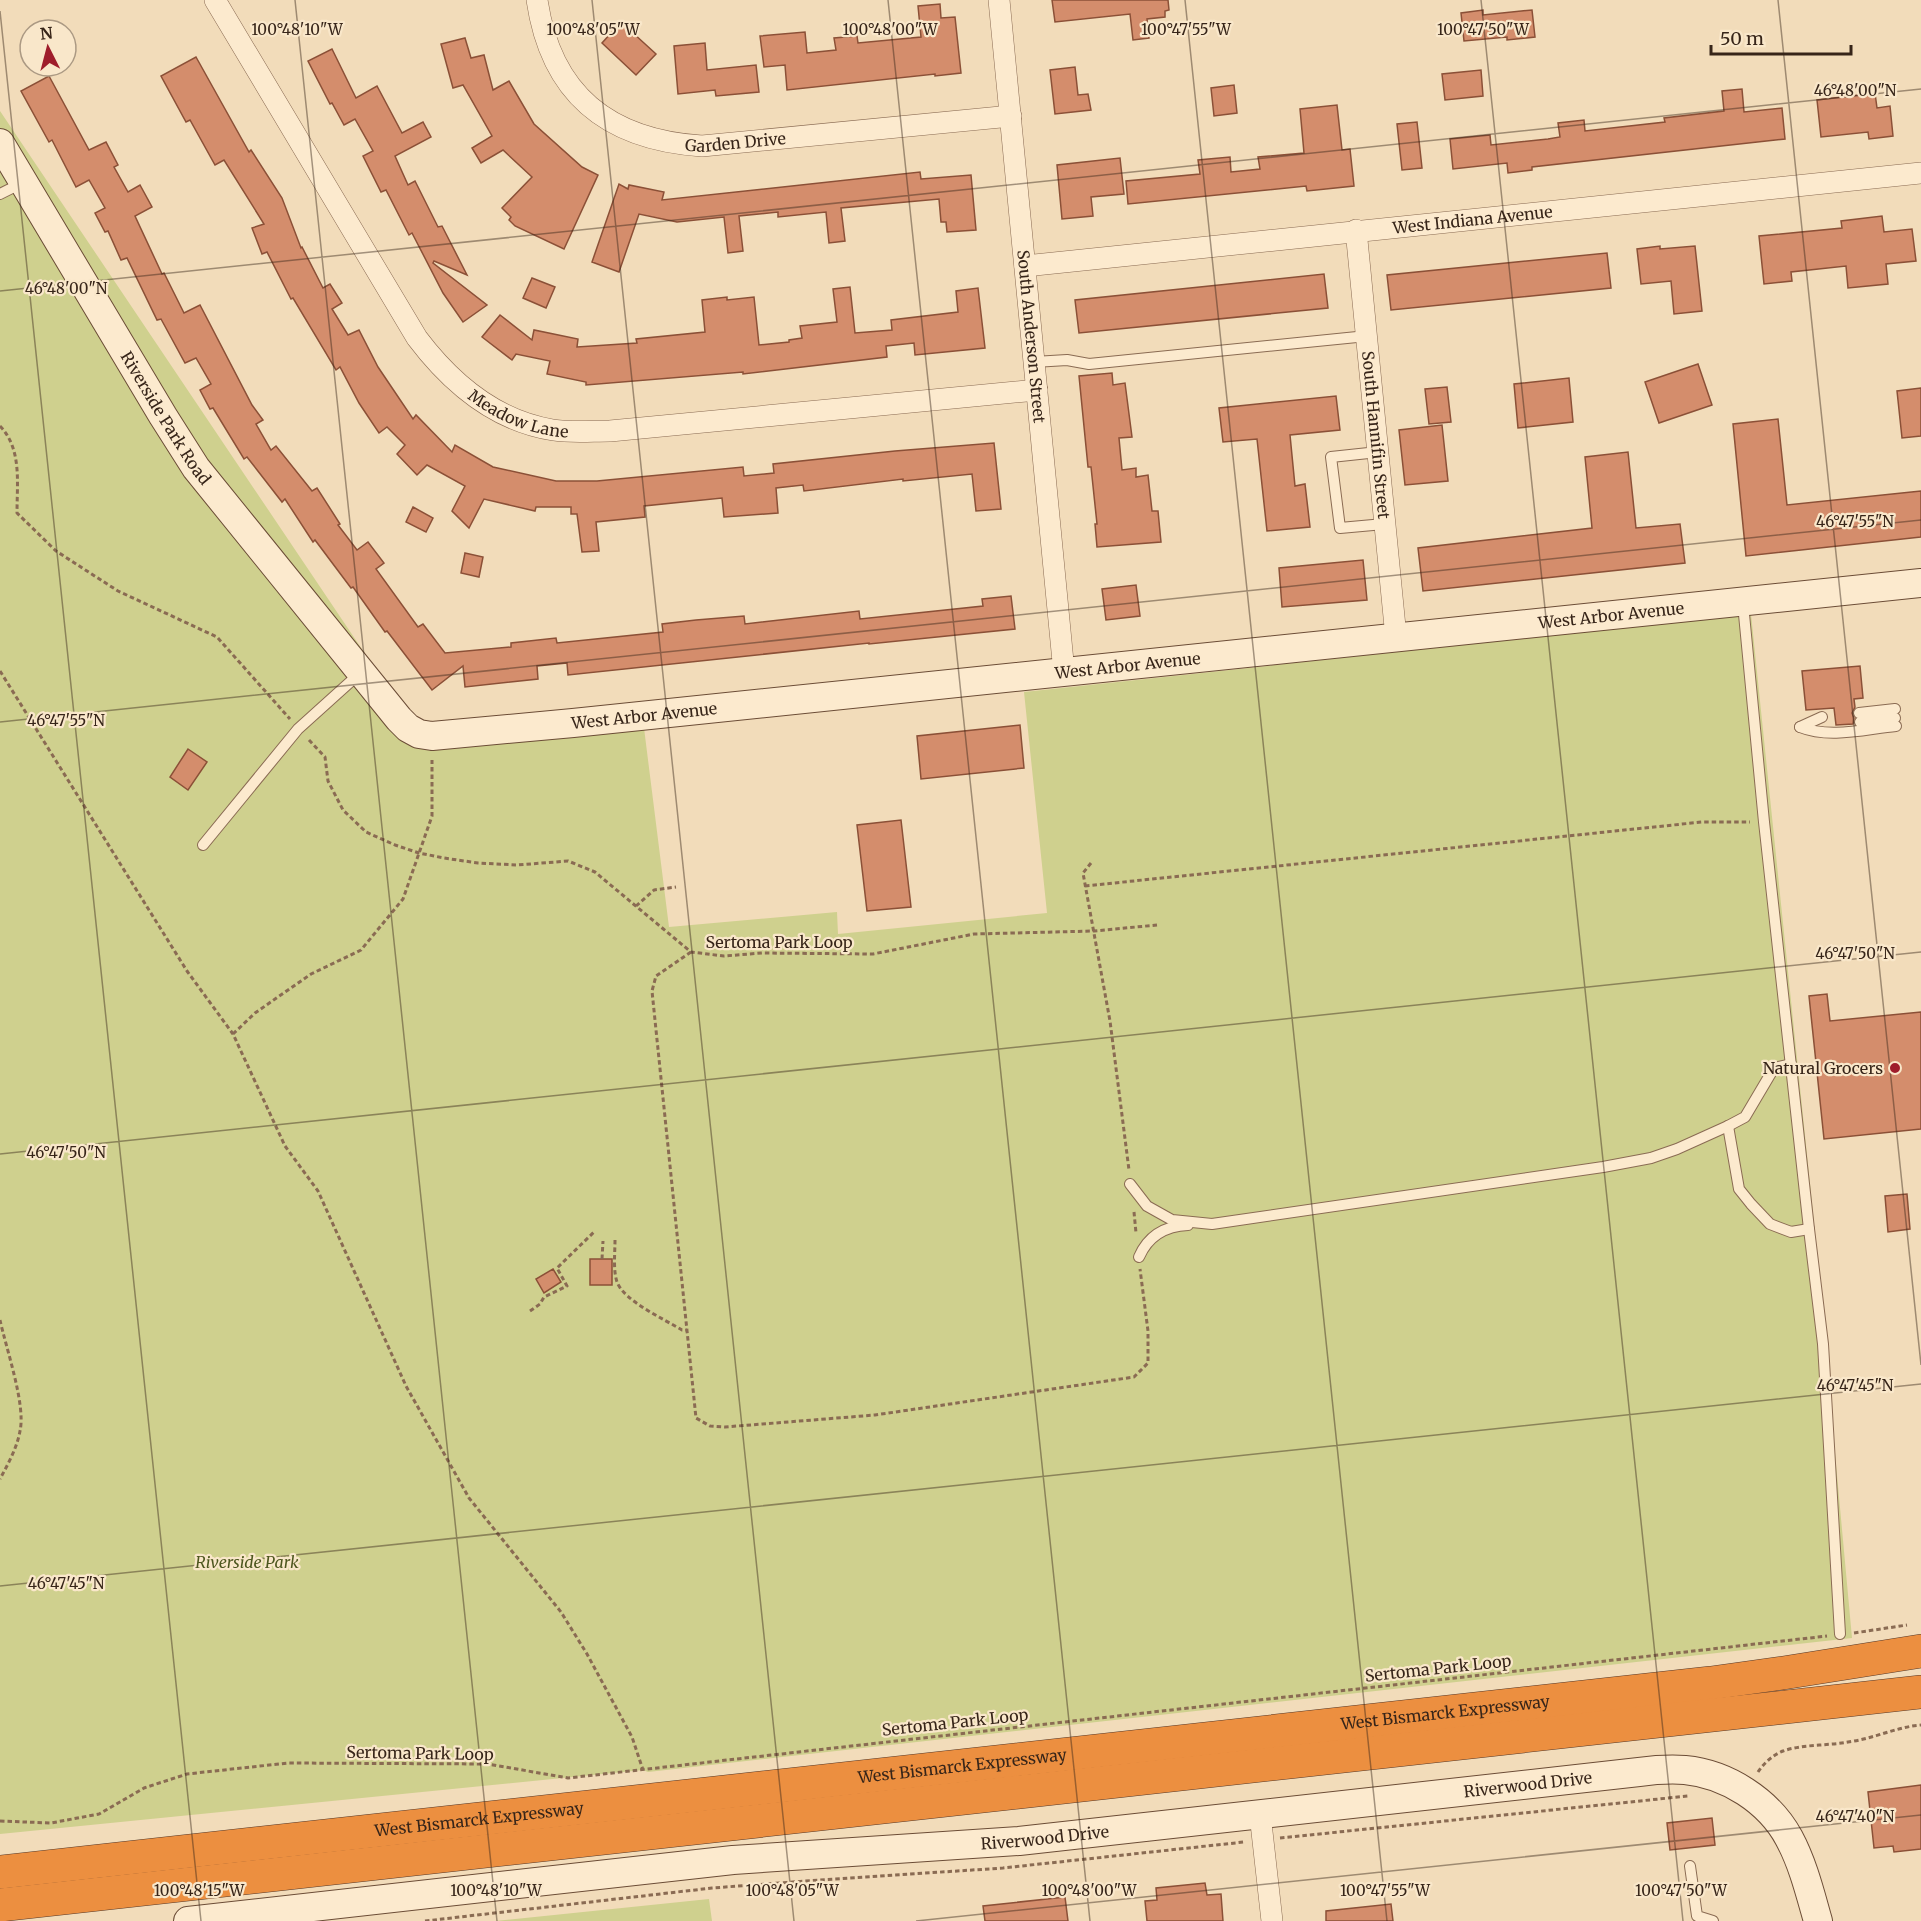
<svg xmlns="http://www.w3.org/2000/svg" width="1921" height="1921" font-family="Merriweather,serif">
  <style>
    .green { fill: #cfd08e }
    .building { fill: #d48d6c; stroke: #8b5037; stroke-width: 1.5 }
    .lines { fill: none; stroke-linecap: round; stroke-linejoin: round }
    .lane-casing { stroke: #8a6b53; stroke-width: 12 }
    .street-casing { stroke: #8a6b53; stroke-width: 22 }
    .secondary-casing { stroke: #6b4c36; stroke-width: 30 }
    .highway-casing { stroke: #573928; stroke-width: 34 }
    .path { stroke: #8a6b53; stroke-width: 3; stroke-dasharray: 4.5 3; stroke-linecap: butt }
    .lane { stroke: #fceace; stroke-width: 10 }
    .street { stroke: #fceace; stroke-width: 21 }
    .secondary { stroke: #fceace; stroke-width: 28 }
    .highway { stroke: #ec8f40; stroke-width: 33 }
    .ticks { fill: none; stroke: #372519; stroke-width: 1.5; stroke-opacity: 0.45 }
    .poi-dot { fill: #9f1d2b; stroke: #f9e7ca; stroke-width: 2 }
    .labels { text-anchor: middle; stroke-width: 4.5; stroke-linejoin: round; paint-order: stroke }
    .street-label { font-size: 16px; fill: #372519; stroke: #f9e7ca }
    .poi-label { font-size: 16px; fill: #372519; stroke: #f9e7ca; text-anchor: end }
    .park-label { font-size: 16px; font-style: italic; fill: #4d561e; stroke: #f9e7ca }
    .ticks-label { font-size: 15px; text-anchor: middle; fill: #372519; stroke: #f9e7ca; stroke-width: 4.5; stroke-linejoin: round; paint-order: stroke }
  </style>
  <rect width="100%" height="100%" fill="#f2dcba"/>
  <g class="green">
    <polygon points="0,111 419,734 643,720 669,927 837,912 838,934 1047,913 1024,692 1751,614 1812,1203 1852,1638 648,1772 643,1770 0,1834"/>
    <polygon points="709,1899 712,1921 495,1921"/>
  </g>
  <g class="building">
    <polygon points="1052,0 1168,0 1169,10 1165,11 1165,17 1147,19 1149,38 1133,40 1130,14 1055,22"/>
    <polygon points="940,4 941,18 955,17 961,73 935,76 935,74 787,90 785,65 764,67 760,36 805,32 807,53 836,50 834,38 857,36 858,43 921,37 918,6"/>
    <polygon points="1483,10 1483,15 1532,10 1535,37 1507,40 1507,37 1464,41 1461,13"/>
    <polygon points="621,22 656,54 636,75 602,43"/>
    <polygon points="465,38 471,58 484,55 493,90 509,81 534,124 582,167 598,175 564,249 515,226 509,220 511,217 502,208 532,177 503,150 481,163 472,148 492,136 463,85 453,88 441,44"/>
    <polygon points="705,43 707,70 756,65 759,92 716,96 715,90 678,94 674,46"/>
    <polygon points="332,49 356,98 377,86 402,133 423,122 431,137 395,156 408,185 415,181 438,227 442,226 467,275 434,261 433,263 487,305 463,322 443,293 412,233 409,235 386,190 381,192 363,156 373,151 355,119 344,125 332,103 330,104 308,61"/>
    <polygon points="196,57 249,152 251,150 282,198 301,248 302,247 323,288 330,284 342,303 332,309 348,335 359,330 378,367 413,419 416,415 452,452 455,445 493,467 556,481 597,481 743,467 744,476 774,473 773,464 895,451 994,443 1001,509 976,511 972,474 903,481 903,479 804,491 803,485 776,488 778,513 724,517 722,498 644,506 645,517 596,522 599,551 582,552 577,514 571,514 571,507 536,507 535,511 484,499 469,528 452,511 465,486 427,465 417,475 397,454 405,445 387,427 379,433 359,403 340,367 336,370 293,298 291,299 267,252 262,254 252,228 264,224 224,160 215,165 190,120 186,122 161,76"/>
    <polygon points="1075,67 1078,95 1088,94 1091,110 1055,114 1050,70"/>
    <polygon points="1481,70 1483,96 1445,100 1442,74"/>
    <polygon points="49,76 89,150 106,142 118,165 114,167 128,192 140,185 152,207 135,216 162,274 164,273 184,313 200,305 252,405 263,420 256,424 271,450 276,446 312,491 317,488 340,524 338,525 357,550 368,542 384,563 376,569 418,627 423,624 445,653 511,647 511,643 556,638 557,643 663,632 662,624 696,620 744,616 745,624 859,611 860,619 983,606 982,599 1011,596 1015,629 869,644 869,643 568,675 567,663 537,666 538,679 465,687 463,666 432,690 387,631 385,632 353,587 351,588 315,540 313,542 285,499 282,502 247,457 244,459 213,408 210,409 200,390 211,384 196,358 185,363 161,319 157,320 127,258 121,260 108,231 105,232 95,213 105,208 89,180 76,187 52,140 49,142 21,91"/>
    <polygon points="1234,85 1237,113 1214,116 1211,88"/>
    <polygon points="1742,89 1744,112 1782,108 1785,139 1532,167 1532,170 1508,173 1507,163 1453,169 1450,139 1490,135 1491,145 1548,139 1560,137 1558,123 1584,120 1585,131 1665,122 1664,118 1724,111 1722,91"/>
    <polygon points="1875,93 1877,108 1890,106 1893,136 1869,139 1868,132 1821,137 1817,100"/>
    <polygon points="1337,105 1342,150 1350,149 1354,186 1307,191 1306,186 1128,204 1126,181 1200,174 1198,160 1230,157 1231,172 1260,169 1258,157 1304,153 1300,109"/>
    <polygon points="1417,122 1422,168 1402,170 1397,124"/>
    <polygon points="1120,158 1124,194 1091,197 1093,216 1062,219 1057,165"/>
    <polygon points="920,172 921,179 971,175 976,230 947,232 946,222 941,222 939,199 841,208 845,241 829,243 826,212 778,217 778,212 739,216 743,251 728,253 724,217 677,222 639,214 619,272 592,262 619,184 628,189 629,185 664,192 662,200"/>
    <polygon points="1882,216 1884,232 1912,229 1916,261 1886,264 1888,284 1848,288 1846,266 1791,272 1792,281 1764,284 1759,236 1842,228 1841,221"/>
    <polygon points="1660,246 1660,249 1695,246 1702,311 1674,314 1671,281 1641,284 1637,249"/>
    <polygon points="1607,253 1611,288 1391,310 1387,275"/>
    <polygon points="1324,274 1328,308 1079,333 1075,300"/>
    <polygon points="532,278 555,287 546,308 523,298"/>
    <polygon points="850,287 855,333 892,330 891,320 958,312 956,291 978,288 985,348 915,355 914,343 886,346 887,357 743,374 743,372 586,385 586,382 547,374 550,361 516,354 512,360 482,337 500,315 532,340 534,330 578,339 577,347 637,343 636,339 705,332 702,300 727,297 727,300 754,297 759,345 789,342 789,340 802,338 800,326 837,322 833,289"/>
    <polygon points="1698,364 1712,405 1659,423 1645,382"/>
    <polygon points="1112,373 1113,385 1125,383 1132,437 1119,438 1122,470 1136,468 1136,477 1148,475 1152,511 1158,511 1161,542 1097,547 1095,524 1097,524 1091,467 1088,467 1079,376"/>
    <polygon points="1569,378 1573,422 1518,428 1514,384"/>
    <polygon points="1447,387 1451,422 1429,424 1425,389"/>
    <polygon points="1921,388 1921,436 1902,438 1897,391"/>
    <polygon points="1336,396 1340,430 1290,435 1295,486 1305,484 1310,527 1267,531 1257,439 1223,442 1219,408"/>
    <polygon points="1778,419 1787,505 1921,491 1921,537 1746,556 1733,424"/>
    <polygon points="1442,425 1448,481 1405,485 1399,430"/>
    <polygon points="1628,452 1636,528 1680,524 1685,563 1423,591 1418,548 1592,528 1585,457"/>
    <polygon points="413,507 433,518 426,532 406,522"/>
    <polygon points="465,553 483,557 479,577 461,573"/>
    <polygon points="1363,560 1367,600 1282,607 1279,568"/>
    <polygon points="1136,585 1140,616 1106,620 1102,589"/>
    <polygon points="1860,666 1863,698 1854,699 1855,707 1852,713 1854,718 1853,724 1836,725 1834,708 1806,710 1802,671"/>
    <polygon points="1020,725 1024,768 921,779 917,736"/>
    <polygon points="188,749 207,762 188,790 170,777"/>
    <polygon points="901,820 911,907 867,911 857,825"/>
    <polygon points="1827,994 1830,1021 1921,1012 1921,1129 1824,1139 1809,996"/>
    <polygon points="1907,1194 1910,1229 1888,1232 1885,1196"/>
    <rect x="590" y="1259" width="22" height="26"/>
    <polygon points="553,1269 561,1282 544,1293 536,1279"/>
    <polygon points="1921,1785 1921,1849 1894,1852 1893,1846 1874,1848 1868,1792"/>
    <polygon points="1712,1818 1715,1845 1670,1850 1667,1823"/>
    <polygon points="1205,1883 1207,1895 1221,1894 1223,1921 1147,1921 1145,1901 1157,1900 1156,1888"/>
    <polygon points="1065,1897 1068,1921 985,1921 983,1906"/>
    <polygon points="1391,1904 1393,1921 1326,1921 1326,1911"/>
  </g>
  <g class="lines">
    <defs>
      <g id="lane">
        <polyline points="0,194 24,182"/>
        <polyline points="1034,362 1067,360 1089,364 1367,336"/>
        <polyline points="1378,452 1331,457 1340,528 1384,524"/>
        <polyline points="1743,604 1764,822 1809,1229 1823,1344 1840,1634"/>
        <polyline points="1859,713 1895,709"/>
        <polyline points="1860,722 1895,718"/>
        <path d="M1800 727C1830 739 1865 729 1896 726"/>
        <polyline points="1800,727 1822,717"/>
        <polyline points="203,845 298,729 359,674"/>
        <polyline points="1728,1126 1739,1189 1751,1204 1770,1224 1791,1232 1809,1229"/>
        <polyline points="1130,1184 1147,1206 1172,1220 1212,1224 1603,1167 1651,1158 1677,1149 1728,1126 1745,1117 1774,1068 1791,1064"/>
        <path d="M1139 1257C1148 1236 1165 1226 1188 1225"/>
        <polyline points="1690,1866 1697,1916 1713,1921"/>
      </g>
      <g id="street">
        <path id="s1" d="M215 0 417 338C451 383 496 421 553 430 572 433 591 431 610 431L1037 390"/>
        <path id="s2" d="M537 0C551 95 609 140 702 146L1011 116"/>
        <path id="s3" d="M999 0 1064 672"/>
        <path id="s4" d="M1356 230 1396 637"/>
        <path id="s5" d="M1025 266 1921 173"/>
        <polyline points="1260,1814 1272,1921"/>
      </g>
      <g id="secondary">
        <path id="s6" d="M0 143 163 416 196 468 399 719 408 728 419 734 432 736 573 723 1921 583"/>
        <path id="s7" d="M188 1921 733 1860 1019 1841 1639 1772C1654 1770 1670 1769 1685 1770 1727 1774 1769 1801 1789 1838 1803 1864 1810 1893 1818 1921"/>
      </g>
      <g id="highway">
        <path id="s8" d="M0 1872 1711 1683 1783 1673 1921 1651"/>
        <polyline points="0,1905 1921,1692"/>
      </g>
    </defs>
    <use href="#lane" class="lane-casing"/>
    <use href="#street" class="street-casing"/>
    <use href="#secondary" class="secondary-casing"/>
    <use href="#highway" class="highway-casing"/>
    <g class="path">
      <path d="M0 426C22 449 17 482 17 513L56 551 118 591 217 637 290 719"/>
      <polyline points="0,671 187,971 233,1034 285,1146 318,1191 406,1386 469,1498 561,1612 587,1654 632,1737 643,1770"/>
      <polyline points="309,740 325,757 328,781 343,810 366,832 395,845 419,853 444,858 478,863 517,865 568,861 595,872 691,952 724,956 762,953 873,954 974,934 1094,931 1157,925"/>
      <polyline points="1091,863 1083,873 1110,1021 1129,1170"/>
      <polyline points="1085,886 1702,822 1750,822"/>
      <polyline points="636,906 654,890 676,887"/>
      <polyline points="691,952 656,976 652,991 696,1418 710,1426 725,1427 875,1415 1134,1377 1148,1363 1148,1331 1140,1269"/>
      <polyline points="233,1034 255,1013 311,974 361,950 403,899 432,816 432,760"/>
      <polyline points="1134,1212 1136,1233"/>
      <path d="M615 1240C615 1253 613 1270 617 1282 624 1301 664 1319 682 1330H687"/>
      <polyline points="602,1259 603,1241"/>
      <polyline points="530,1311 540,1304 544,1297 567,1286 557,1268 594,1232"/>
      <path d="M0 1320C6 1348 26 1405 20 1431 17 1448 8 1464 0 1479"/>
      <polyline points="1854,1633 1907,1625"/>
      <path d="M1758 1772C1764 1763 1773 1755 1783 1751 1803 1744 1827 1746 1848 1742 1873 1739 1896 1727 1921 1725"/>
      <polyline points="0,1821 51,1823 99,1814 144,1788 187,1774 288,1763 488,1764 568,1778 1827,1636"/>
      <polyline points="1280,1838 1688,1796"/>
      <polyline points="425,1921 712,1888 820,1880 1003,1868 1244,1842"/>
    </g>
    <use href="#lane" class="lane"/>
    <use href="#street" class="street"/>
    <use href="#secondary" class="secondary"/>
    <use href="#highway" class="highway"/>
  </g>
  <path class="ticks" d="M295 0 497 1921M592 0 794 1921M888 0 1090 1921M1185 0 1387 1921M1481 0 1683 1921M1778 0 1921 1365M0 11 201 1921M0 291 1921 89M0 722 1921 520M0 1154 1921 952M0 1586 1921 1384M916 1921 1921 1815"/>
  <circle class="poi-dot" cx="1895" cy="1068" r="6"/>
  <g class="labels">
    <g class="street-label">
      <text dy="6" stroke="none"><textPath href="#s2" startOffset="276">Garden Drive</textPath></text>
      <text dy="6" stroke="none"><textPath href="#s5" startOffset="450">West Indiana Avenue</textPath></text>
      <text dy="6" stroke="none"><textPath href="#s3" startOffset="338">South Anderson Street</textPath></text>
      <text dy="6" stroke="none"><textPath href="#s1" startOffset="524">Meadow Lane</textPath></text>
      <text dy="6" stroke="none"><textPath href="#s6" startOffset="321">Riverside Park Road</textPath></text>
      <text dy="6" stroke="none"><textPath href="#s4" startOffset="206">South Hannifin Street</textPath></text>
      <text dy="6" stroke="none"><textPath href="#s6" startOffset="1926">West Arbor Avenue</textPath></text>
      <text dy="6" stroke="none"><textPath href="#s6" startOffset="1440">West Arbor Avenue</textPath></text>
      <text dy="6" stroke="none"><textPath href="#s6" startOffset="954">West Arbor Avenue</textPath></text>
      <text x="779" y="948">Sertoma Park Loop</text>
      <text transform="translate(1438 1668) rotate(-6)" y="6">Sertoma Park Loop</text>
      <text dy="6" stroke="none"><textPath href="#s8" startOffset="1454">West Bismarck Expressway</textPath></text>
      <text transform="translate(955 1722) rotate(-6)" y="6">Sertoma Park Loop</text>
      <text transform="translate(420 1753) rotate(1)" y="6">Sertoma Park Loop</text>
      <text dy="6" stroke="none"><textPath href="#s8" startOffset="968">West Bismarck Expressway</textPath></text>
      <text dy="6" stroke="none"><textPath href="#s7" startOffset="1347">Riverwood Drive</textPath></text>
      <text dy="6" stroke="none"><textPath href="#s8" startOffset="482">West Bismarck Expressway</textPath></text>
      <text dy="6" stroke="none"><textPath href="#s7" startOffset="861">Riverwood Drive</textPath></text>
    </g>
    <g class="poi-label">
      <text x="1883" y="1074">Natural Grocers</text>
    </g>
    <g class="park-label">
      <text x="247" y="1568">Riverside Park</text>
    </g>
  </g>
  <g class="ticks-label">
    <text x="297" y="35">100°48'10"W</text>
    <text x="593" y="35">100°48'05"W</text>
    <text x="890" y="35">100°48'00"W</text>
    <text x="1186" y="35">100°47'55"W</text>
    <text x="1483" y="35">100°47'50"W</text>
    <text x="1855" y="96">46°48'00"N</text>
    <text x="66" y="294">46°48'00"N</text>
    <text x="1855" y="527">46°47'55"N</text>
    <text x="66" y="726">46°47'55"N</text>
    <text x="1855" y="959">46°47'50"N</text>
    <text x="66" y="1158">46°47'50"N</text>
    <text x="1855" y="1391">46°47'45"N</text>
    <text x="66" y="1589">46°47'45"N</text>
    <text x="1855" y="1822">46°47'40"N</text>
    <text x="199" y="1896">100°48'15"W</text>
    <text x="496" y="1896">100°48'10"W</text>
    <text x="792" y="1896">100°48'05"W</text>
    <text x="1089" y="1896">100°48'00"W</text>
    <text x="1385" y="1896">100°47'55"W</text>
    <text x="1681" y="1896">100°47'50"W</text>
  </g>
  <g transform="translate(48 48) rotate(354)"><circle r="28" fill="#f9e7ca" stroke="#ab9983" stroke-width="1.5"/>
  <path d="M0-4.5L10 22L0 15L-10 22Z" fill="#9f1d2b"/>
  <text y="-9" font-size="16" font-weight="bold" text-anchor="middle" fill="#372519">N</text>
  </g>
  <path d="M1711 45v9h140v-9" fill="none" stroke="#372519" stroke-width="3"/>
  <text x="1720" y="45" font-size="18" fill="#372519" stroke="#f9e7ca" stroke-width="4.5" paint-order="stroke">50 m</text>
</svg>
